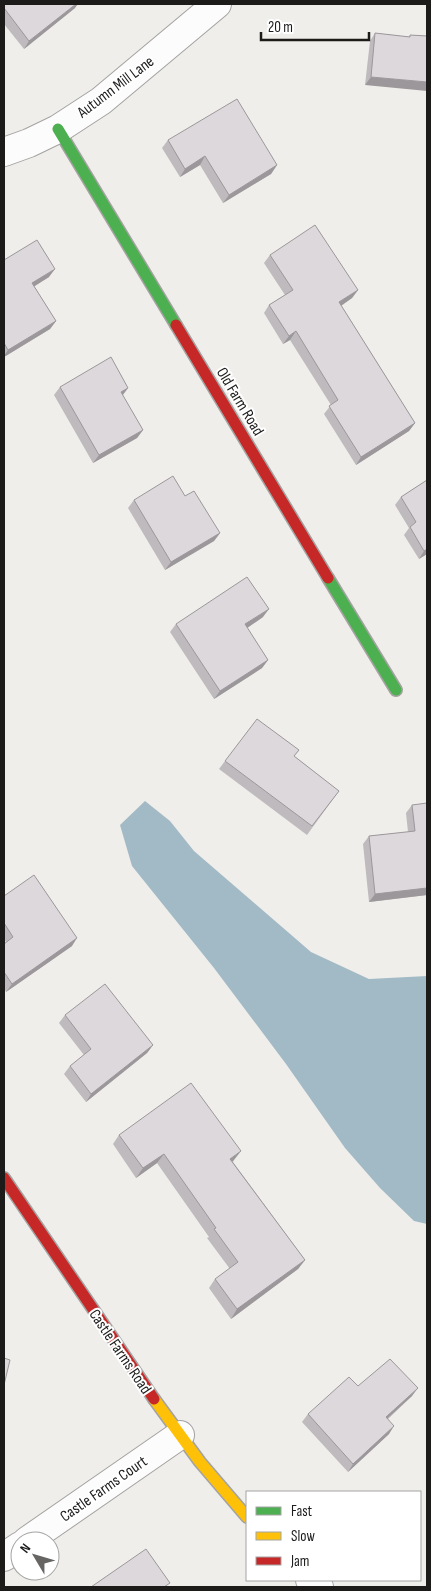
<svg xmlns="http://www.w3.org/2000/svg" width="431" height="1591" font-family="'Sofia Sans Condensed',sans-serif">
  <style>
    .water { fill: #a2bac6 }
    .lines { fill: none; stroke-linecap: round; stroke-linejoin: round }
    .street-casing { stroke: #a4a3a1; stroke-width: 30 }
    .fast-casing { stroke: #a4a3a1; stroke-width: 14 }
    .slow-casing { stroke: #a4a3a1; stroke-width: 14 }
    .jam-casing { stroke: #a4a3a1; stroke-width: 14 }
    .street { stroke: #fdfcfc; stroke-width: 28 }
    .fast { stroke: #4caf50; stroke-width: 11 }
    .slow { stroke: #ffc107; stroke-width: 11 }
    .jam { stroke: #c62828; stroke-width: 11 }
    .wall { fill: #bebabd }
    .shaded-wall { fill: #9b979a }
    .building { fill: #ddd8dc; stroke: #9b979a }
    .labels { text-anchor: middle; stroke-width: 4; stroke-linejoin: round; paint-order: stroke }
    .street-label { font-size: 16px; fill: #1c1b1a; stroke: #fff }
  </style>
  <rect width="100%" height="100%" fill="#f0eeeb"/>
  <polygon class="water" points="145,801 170,821 194,851 311,952 369,979 427,976 427,1224 414,1221 380,1188 345,1148 286,1064 214,968 132,866 120,825"/>
  <g class="lines">
    <defs>
      <g id="street">
        <polyline points="4,152 29,143 58,129 101,101 217,4"/>
        <polyline points="27,1541 180,1435"/>
        <polyline points="4,1557 20,1546"/>
        <polyline points="310,1580 319,1587"/>
      </g>
      <g id="fast">
        <polyline points="58,129 176,325"/>
        <polyline points="328,578 396,690"/>
      </g>
      <polyline id="slow" points="154,1399 200,1462 247,1517"/>
      <g id="jam">
        <polyline points="176,325 328,578"/>
        <polyline points="4,1178 154,1399"/>
      </g>
    </defs>
    <use href="#street" class="street-casing"/>
    <use href="#fast" class="fast-casing"/>
    <use href="#slow" class="slow-casing"/>
    <use href="#jam" class="jam-casing"/>
    <use href="#street" class="street"/>
    <use href="#fast" class="fast"/>
    <use href="#slow" class="slow"/>
    <use href="#jam" class="jam"/>
  </g>
  <g class="wall">
    <polygon points="4,4 75,8 24,49 4,24"/>
    <polygon points="375,33 409,37 410,35 427,36 365,85 370,41"/>
    <polygon points="168,140 277,165 271,174 223,203 200,165 180,177 162,148"/>
    <polygon points="270,255 358,290 352,298 341,305 415,423 409,431 356,465 324,414 331,405 290,340 283,344 264,313 269,305 285,295 264,263"/>
    <polygon points="4,260 49,277 34,286 56,321 50,329 4,357"/>
    <polygon points="60,387 128,388 122,396 143,430 137,438 93,463 54,395"/>
    <polygon points="427,480 427,554 419,559 404,535 409,528 395,505 401,497"/>
    <polygon points="185,496 220,533 214,541 165,570 128,508 134,500"/>
    <polygon points="263,617 247,628 268,660 262,668 214,699 170,632 176,624"/>
    <polygon points="299,750 294,756 339,791 307,835 219,769 225,761"/>
    <polygon points="412,805 427,895 369,902 363,844 369,836 408,832 406,813"/>
    <polygon points="4,896 72,946 6,992 4,988 4,944 6,942 4,939"/>
    <polygon points="65,1015 153,1045 147,1053 86,1102 64,1074 70,1066 84,1055 59,1023"/>
    <polygon points="119,1135 234,1160 233,1162 305,1260 298,1269 231,1319 209,1288 215,1279 230,1269 207,1238 209,1237 157,1163 136,1178 113,1144"/>
    <polygon points="358,1386 412,1396 388,1419 389,1434 348,1472 302,1422 308,1414"/>
  </g>
  <g class="shaded-wall">
    <polygon points="76,4 78,4 75,8 24,49 29,41"/>
    <polygon points="371,77 427,82 427,91 365,85"/>
    <polygon points="205,156 200,165 180,177 185,169"/>
    <polygon points="277,165 271,174 223,203 229,195"/>
    <polygon points="55,269 49,277 27,291 32,283"/>
    <polygon points="358,290 352,298 334,311 339,302"/>
    <polygon points="56,321 50,329 4,357 4,356 8,350"/>
    <polygon points="296,331 290,340 283,344 289,336"/>
    <polygon points="128,388 122,396 121,392"/>
    <polygon points="415,423 409,431 356,465 361,457"/>
    <polygon points="143,430 137,438 93,463 99,455"/>
    <polygon points="220,533 214,541 165,570 171,562"/>
    <polygon points="427,549 427,554 419,559 424,551"/>
    <polygon points="269,609 263,617 240,633 245,624"/>
    <polygon points="268,660 262,668 214,699 220,691"/>
    <polygon points="427,888 427,895 369,902 375,894"/>
    <polygon points="77,938 72,946 6,992 12,984"/>
    <polygon points="153,1045 147,1053 86,1102 91,1094"/>
    <polygon points="241,1151 234,1160 224,1168 230,1159"/>
    <polygon points="164,1154 157,1163 136,1178 143,1168"/>
    <polygon points="305,1260 298,1269 231,1319 237,1309"/>
    <polygon points="418,1388 412,1396 380,1425 386,1417"/>
    <polygon points="394,1426 389,1434 348,1472 353,1464"/>
  </g>
  <g class="building">
    <polygon points="4,4 76,4 29,41 4,8"/>
    <polygon points="375,33 410,37 410,35 427,36 427,82 371,77"/>
    <polygon points="237,99 277,165 229,195 205,156 185,169 168,140"/>
    <polygon points="315,225 358,290 339,302 415,423 361,457 329,406 338,400 296,331 289,336 269,305 293,290 270,255"/>
    <polygon points="37,240 55,269 32,283 56,321 8,350 4,343 4,260"/>
    <polygon points="111,357 128,388 121,392 143,430 99,455 60,387"/>
    <polygon points="173,476 185,496 194,491 220,533 171,562 134,500"/>
    <polygon points="427,480 427,549 424,551 410,527 416,522 401,497"/>
    <polygon points="247,577 269,609 245,624 268,660 220,691 176,624"/>
    <polygon points="257,719 299,750 294,756 339,791 312,826 225,761"/>
    <polygon points="427,803 427,888 375,894 369,836 415,831 412,805"/>
    <polygon points="34,875 77,938 12,984 4,972 4,944 13,937 4,923 4,896"/>
    <polygon points="105,984 153,1045 91,1094 70,1066 91,1049 65,1015"/>
    <polygon points="191,1083 241,1151 230,1159 305,1260 237,1309 215,1279 238,1262 214,1229 216,1228 164,1154 143,1168 119,1135"/>
    <polygon points="4,1358 10,1360 4,1385"/>
    <polygon points="390,1359 418,1388 386,1417 394,1426 353,1464 308,1414 349,1377 358,1386"/>
    <polygon points="146,1549 170,1583 164,1587 91,1587"/>
  </g>
  <g class="labels">
    <g class="street-label">
      <text transform="translate(115 86) rotate(-37)" y="6">Autumn Mill Lane</text>
      <text transform="translate(241 401) rotate(59)" y="6">Old Farm Road</text>
      <text transform="translate(121 1351) rotate(56)" y="6">Castle Farms Road</text>
      <text transform="translate(103 1488) rotate(-35)" y="6">Castle Farms Court</text>
    </g>
  </g>
  <rect width="431" height="1591" fill="none" stroke="#1c1b1a" stroke-width="10"/>
  <rect x="246" y="1491" width="175" height="90" fill="#ffffff" stroke="#a4a4a3"/>
  <rect x="256" y="1507" width="25" height="8" fill="#4caf50" stroke="#a4a4a3"/>
  <text x="291" y="1516" font-size="15" fill="#1c1b1a">Fast</text>
  <rect x="256" y="1532" width="25" height="8" fill="#ffc107" stroke="#a4a4a3"/>
  <text x="291" y="1541" font-size="15" fill="#1c1b1a">Slow</text>
  <rect x="256" y="1557" width="25" height="8" fill="#c62828" stroke="#a4a4a3"/>
  <text x="291" y="1566" font-size="15" fill="#1c1b1a">Jam</text>
  <g transform="translate(35 1556) rotate(308)"><circle r="24" fill="#ffffff" stroke="#a4a4a3"/>
  <path d="M0-4L9 19L0 12L-9 19Z" fill="#666563"/>
  <text y="-8" font-size="14" font-weight="bold" text-anchor="middle" fill="#1c1b1a">N</text>
  </g>
  <path d="M261 32v8h108v-8" fill="none" stroke="#1c1b1a" stroke-width="2.5"/>
  <text x="268" y="32" font-size="15" fill="#1c1b1a" stroke="#ffffff" stroke-width="4" paint-order="stroke">20 m</text>
</svg>
